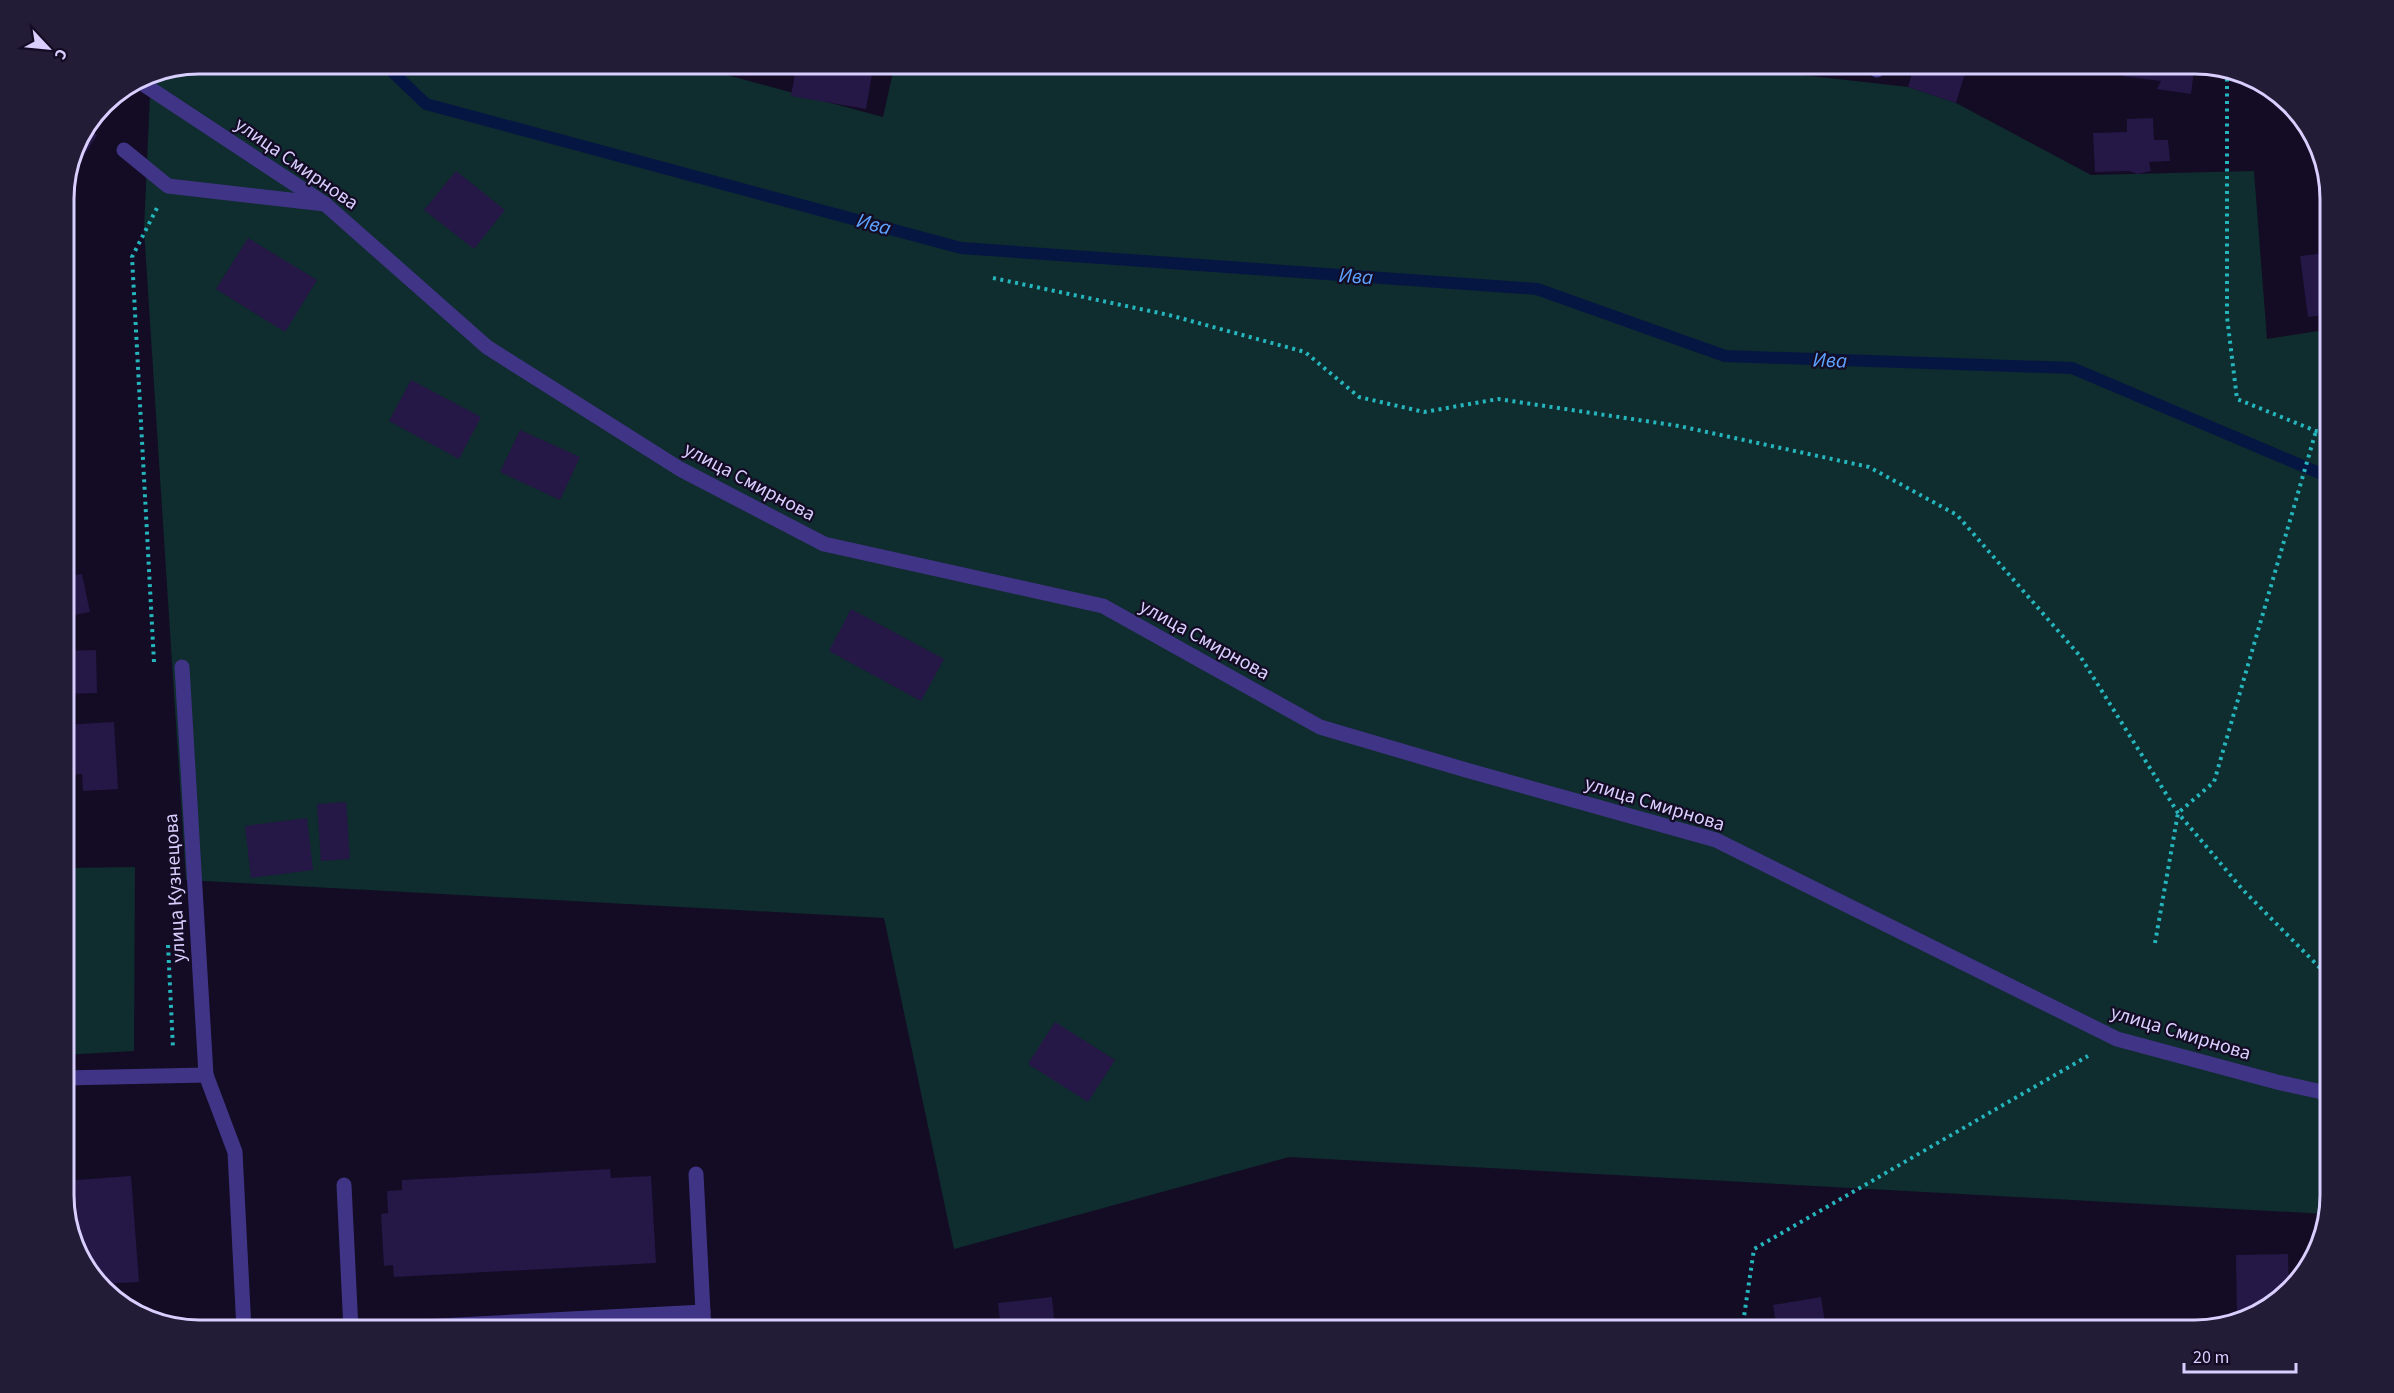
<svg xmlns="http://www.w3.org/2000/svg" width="2394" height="1393" font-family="'Source Sans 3',sans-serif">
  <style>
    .green { fill: #0f2c2e }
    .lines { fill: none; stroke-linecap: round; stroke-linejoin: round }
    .stream { stroke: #061643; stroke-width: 12 }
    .building { fill: #251746 }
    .path { stroke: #25b6bd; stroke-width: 4; stroke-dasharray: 3 4.5; stroke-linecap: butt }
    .lane { stroke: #403486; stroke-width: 15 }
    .street { stroke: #403486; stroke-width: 15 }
    .labels { text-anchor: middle; stroke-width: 4.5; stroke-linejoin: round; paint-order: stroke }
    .street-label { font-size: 20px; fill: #d9cfff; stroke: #130c24 }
    .water-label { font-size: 21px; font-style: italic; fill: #5da3ff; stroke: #130c24 }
    .rim { fill: none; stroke: #d9cfff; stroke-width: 3 }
  </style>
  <rect width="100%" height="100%" fill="#130c24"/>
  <g class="green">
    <polygon points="198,63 682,63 883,117 895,63 1697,63 1908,87 1956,103 2091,175 2254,171 2267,339 2331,329 2331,1195 2326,1214 1289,1157 954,1249 884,918 186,880 144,229 151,72"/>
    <polygon points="135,867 134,1051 63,1055 63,868"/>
  </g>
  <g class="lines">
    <polyline class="stream" points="383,63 426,104 961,248 1537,289 1725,356 2072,368 2331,478"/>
  </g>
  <g class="building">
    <polygon points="797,63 874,63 866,109 791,96"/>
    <polygon points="1915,63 1968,63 1956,103 1908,87"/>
    <polygon points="2124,63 2195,63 2191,94 2157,89 2161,81 2122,76"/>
    <polygon points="2153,118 2154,140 2168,140 2170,161 2149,162 2151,171 2137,174 2129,171 2095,172 2093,133 2127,132 2127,119"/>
    <polygon points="85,128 97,135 75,170 69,167 77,139"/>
    <polygon points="456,171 505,210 474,249 424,210"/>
    <polygon points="2323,219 2331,219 2331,314 2308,317 2300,256 2327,253"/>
    <polygon points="248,238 317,280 285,332 216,289"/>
    <polygon points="411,380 481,417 459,459 389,421"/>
    <polygon points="520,430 580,457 560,500 500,472"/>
    <polygon points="70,504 71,536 63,536 63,505"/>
    <polygon points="82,574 90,612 63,617 63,577"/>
    <polygon points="851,609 944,659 921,701 829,651"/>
    <polygon points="96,650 97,693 63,694 63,651"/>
    <polygon points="114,722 118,789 83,791 82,774 63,775 63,725"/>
    <polygon points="346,802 350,859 321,861 317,804"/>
    <polygon points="307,818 313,870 251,878 245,826"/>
    <polygon points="1055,1022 1115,1060 1088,1102 1028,1064"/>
    <polygon points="610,1169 611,1178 651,1176 656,1263 394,1277 393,1265 384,1266 381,1214 388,1213 387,1191 402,1190 402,1180"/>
    <polygon points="131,1176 139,1282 101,1284 86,1270 63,1203 63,1181"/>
    <polygon points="2288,1254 2289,1287 2264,1312 2237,1317 2236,1255"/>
    <polygon points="1052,1297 1055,1330 1001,1330 998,1303"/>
    <polygon points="1821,1297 1826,1330 1777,1330 1773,1305"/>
  </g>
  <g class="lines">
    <g class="path">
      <polyline points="2227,71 2227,317 2237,399 2316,431 2331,433"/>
      <polyline points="993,278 1169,315 1305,352 1359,397 1424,412 1498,399 1679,426 1869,467 1957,515 2080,656 2178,813 2243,890 2331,979"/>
      <polyline points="154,662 132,257 157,208"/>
      <polyline points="2155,943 2178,813 2214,782 2316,431"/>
      <polyline points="168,945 173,1048"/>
      <polyline points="1742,1330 1754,1249 2088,1056"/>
    </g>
    <g class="lane">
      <polyline points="124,150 168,186 325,204"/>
      <polyline points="206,1075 235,1152 244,1330"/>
      <polyline points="696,1174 703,1312"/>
      <polyline points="344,1185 351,1330"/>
      <polyline points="363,1330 703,1312 704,1330"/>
    </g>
    <g class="street">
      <polyline points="1877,70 1879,63"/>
      <polyline points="137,80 325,204 487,347 680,469 824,544 1103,606 1320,727 1466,770 1716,840 2117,1039 2277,1082 2331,1094"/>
      <polyline points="63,1078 206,1075 182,667"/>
    </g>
  </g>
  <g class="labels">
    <g class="street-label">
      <text transform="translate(297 163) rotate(35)" y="7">улица Смирнова</text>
      <text transform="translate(750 481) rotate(28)" y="7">улица Смирнова</text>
      <text transform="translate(1205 639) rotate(29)" y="7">улица Смирнова</text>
      <text transform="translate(1655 803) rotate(17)" y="7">улица Смирнова</text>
      <text transform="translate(174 888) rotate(-93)" y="7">улица Кузнецова</text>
      <text transform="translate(2181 1032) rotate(17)" y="7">улица Смирнова</text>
    </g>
    <g class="water-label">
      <text transform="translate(874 224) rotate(15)" y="7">Ива</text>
      <text transform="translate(1356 276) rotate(4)" y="7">Ива</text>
      <text transform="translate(1830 360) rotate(2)" y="7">Ива</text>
    </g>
  </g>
  <path d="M0 0H2394V1393H0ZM199 74H2195A125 125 0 0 1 2320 199V1195A125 125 0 0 1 2195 1320H199A125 125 0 0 1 74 1195V199A125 125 0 0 1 199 74Z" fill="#231c36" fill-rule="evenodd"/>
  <path class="rim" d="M199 74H2195A125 125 0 0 1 2320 199V1195A125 125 0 0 1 2195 1320H199A125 125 0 0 1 74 1195V199A125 125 0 0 1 199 74Z"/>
  <g transform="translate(48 48) rotate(116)" stroke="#130c24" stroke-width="4.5" paint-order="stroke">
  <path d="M0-4.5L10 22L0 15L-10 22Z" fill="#d9cfff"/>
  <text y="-9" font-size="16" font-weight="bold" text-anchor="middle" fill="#d9cfff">С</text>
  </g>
  <path d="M2184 1363v9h112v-9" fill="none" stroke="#d9cfff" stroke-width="3"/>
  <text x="2193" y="1363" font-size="18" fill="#d9cfff" stroke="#130c24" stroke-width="4.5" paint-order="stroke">20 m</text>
</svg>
